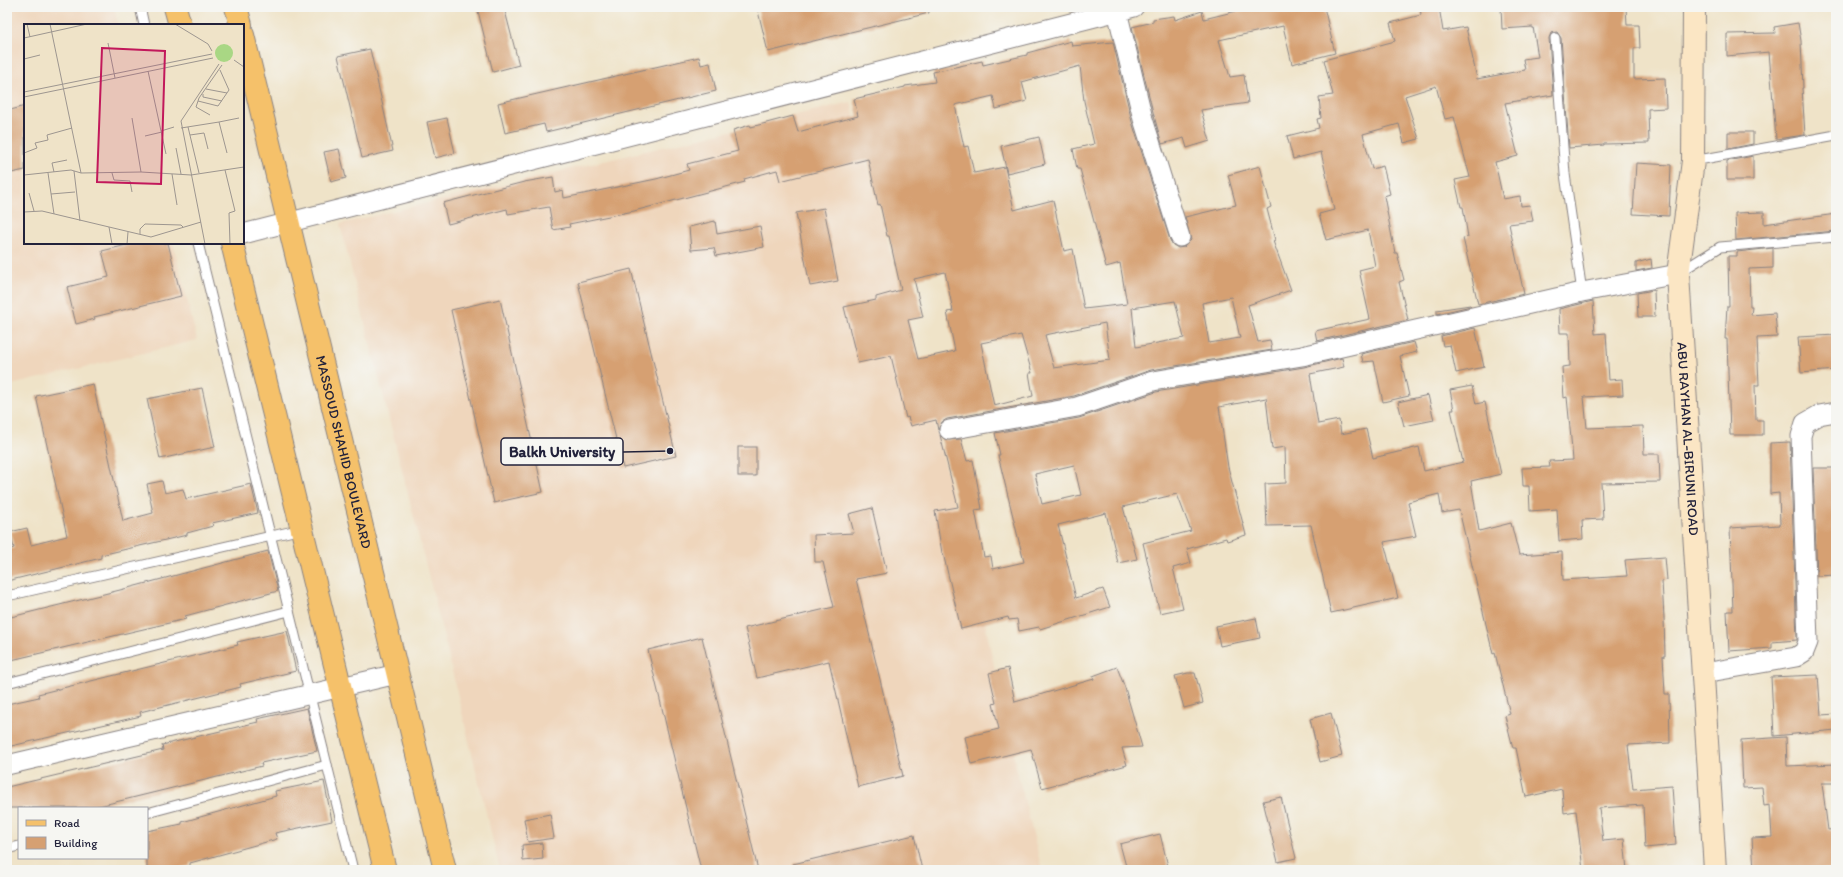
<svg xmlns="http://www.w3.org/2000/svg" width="1843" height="877" font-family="Itim,sans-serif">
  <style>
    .built { fill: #efd6bc }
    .building { fill: #d6a072; fill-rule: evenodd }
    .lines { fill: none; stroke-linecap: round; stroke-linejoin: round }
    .lane-casing { stroke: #888282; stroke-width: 11 }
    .street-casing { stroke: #888282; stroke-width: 21 }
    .secondary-casing { stroke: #888282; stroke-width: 24 }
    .primary-casing { stroke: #888282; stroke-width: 24 }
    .lane { stroke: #fff; stroke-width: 9 }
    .street { stroke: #fff; stroke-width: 19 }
    .secondary { stroke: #fbe6c4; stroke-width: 22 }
    .primary { stroke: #f5c16b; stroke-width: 22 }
    .labels { text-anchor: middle; stroke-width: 3.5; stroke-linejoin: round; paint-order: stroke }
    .street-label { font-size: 14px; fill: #22223b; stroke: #f6f6f2 }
    .inset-road { fill: none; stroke: #9d9690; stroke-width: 1 }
    .view { fill: #c2185b; fill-opacity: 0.15; stroke: #c2185b; stroke-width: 2 }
    .inset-edge { fill: none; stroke: #22223b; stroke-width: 2 }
    .leader { fill: none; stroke: #22223b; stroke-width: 1.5 }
    .callout-dot { fill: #22223b; stroke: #f6f6f2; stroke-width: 1.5 }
    .callout { fill: #f6f6f2; stroke: #22223b; stroke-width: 1.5 }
    .callout-label { font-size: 15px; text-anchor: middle; font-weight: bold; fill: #22223b }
  </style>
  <rect width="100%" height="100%" fill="#f6f6f2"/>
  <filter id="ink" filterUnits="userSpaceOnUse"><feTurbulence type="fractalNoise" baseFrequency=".025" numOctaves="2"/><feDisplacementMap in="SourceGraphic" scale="8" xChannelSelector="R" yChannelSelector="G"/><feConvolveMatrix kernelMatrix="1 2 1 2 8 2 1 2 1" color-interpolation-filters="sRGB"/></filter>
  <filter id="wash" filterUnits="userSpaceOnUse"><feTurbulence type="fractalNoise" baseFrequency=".012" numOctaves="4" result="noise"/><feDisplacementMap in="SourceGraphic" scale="16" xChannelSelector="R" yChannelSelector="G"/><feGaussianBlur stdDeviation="0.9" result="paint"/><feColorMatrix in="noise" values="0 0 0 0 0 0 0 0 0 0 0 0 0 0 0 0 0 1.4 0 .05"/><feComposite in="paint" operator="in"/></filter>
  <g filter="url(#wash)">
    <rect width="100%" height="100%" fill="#efe3c8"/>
    <g class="built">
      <polygon points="7,7 114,7 118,25 25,25 25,243 173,243 197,340 7,386"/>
      <polygon points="851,102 908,318 985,622 995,671 989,673 996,703 993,704 998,724 1005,722 1042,870 500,870 439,617 340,224"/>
    </g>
    <g id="blocks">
      <g class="building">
        <polygon points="477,7 504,7 519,65 493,72"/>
        <polygon points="757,7 928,7 929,13 768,52"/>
        <polygon points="1253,7 1324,7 1335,53 1292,64 1283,26 1219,40 1230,77 1244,75 1248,103 1201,110 1210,141 1187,148 1184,138 1162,144 1154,116 1132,27 1153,22 1153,19 1174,16 1175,20 1202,11 1204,19"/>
        <polygon points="1420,7 1439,7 1443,31 1466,27 1477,79 1525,70 1523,59 1538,57 1533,27 1502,29 1501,7 1581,7 1581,9 1626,7 1627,25 1639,25 1640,48 1634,48 1634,79 1665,78 1666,108 1648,109 1649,143 1604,144 1604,145 1569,148 1561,38 1557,32 1551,33 1549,38 1553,95 1505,103 1518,156 1495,162 1503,199 1520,196 1521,206 1530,205 1533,221 1509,224 1524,294 1478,304 1463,238 1468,237 1463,207 1461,207 1455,180 1470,177 1454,117 1445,119 1436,86 1405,96 1419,139 1404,143 1399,124 1363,134 1372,169 1383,166 1390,194 1384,196 1395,253 1397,253 1404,280 1399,282 1408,320 1317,341 1315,331 1370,319 1359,270 1375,266 1368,230 1326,240 1319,214 1334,210 1321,152 1293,159 1287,136 1319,128 1317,119 1321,118 1319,97 1333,95 1324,60 1395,41 1390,23 1421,15"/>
        <polygon points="1798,23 1801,41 1803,88 1802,88 1805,135 1776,139 1769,52 1727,56 1727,34 1775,33 1774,27"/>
        <path d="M1071 41 1072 46 1113 42 1132 122 1170 240 1173 245 1178 248 1184 247 1191 240 1185 217 1236 205 1228 175 1260 166 1271 207 1267 209 1275 240 1273 241 1291 290 1248 305 1258 342 1270 340 1272 350 1151 370 1074 396 947 419 942 422 938 430 936 420 911 426 908 417 906 418 891 356 858 363 844 307 876 300V297L901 290 889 236H887L880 204 878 205 868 159 780 181 777 170 744 179 745 182 634 211 569 224 570 227 553 230 549 207 508 214 507 209 448 224 443 203 524 182 553 177 555 192 563 190 564 198 656 179 689 170 687 164 738 151 733 130 750 125 751 127 793 116 798 132 858 116 854 99 905 87V86L935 82 933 72 982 61 983 65 1027 55V53ZM1080 66 1084 101 1094 144 1073 149 1077 169H1080L1106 267 1120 263 1127 304 1084 309 1073 249 1064 251 1053 200 1014 210 1005 167 974 173 968 146 964 147 955 105 993 96 996 109 1027 101 1022 82ZM945 272 953 311 947 312 955 351 918 359 908 320 923 317 914 279ZM1231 297 1240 338 1209 343 1202 303ZM1175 301 1184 338 1136 347 1132 308ZM1105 323 1110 360 1054 368 1045 335ZM1021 335 1032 373H1029L1033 396 994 406 981 343Z"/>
        <polygon points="370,49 393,151 362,158 338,56"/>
        <polygon points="699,57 701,65 710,63 716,91 546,132 544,124 505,133 498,103"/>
        <polygon points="25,106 25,170 7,174 7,111"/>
        <polygon points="447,118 455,153 435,158 427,122"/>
        <polygon points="1728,132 1753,132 1753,144 1728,149"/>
        <polygon points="1039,137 1045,164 1007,173 1001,146"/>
        <polygon points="339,149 346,178 331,182 324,152"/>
        <polygon points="1753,156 1753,180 1727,180 1727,161"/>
        <polygon points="1636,163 1671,165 1669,216 1633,214"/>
        <polygon points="824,208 838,281 810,286 796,213"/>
        <polygon points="1764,212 1764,224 1836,214 1836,231 1736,240 1735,213"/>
        <polygon points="715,221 717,234 760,226 764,247 716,256 714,248 691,250 689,227"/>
        <polygon points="135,243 168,243 181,296 94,317 95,319 76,324 67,287 109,277 102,251"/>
        <polygon points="1773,248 1773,268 1749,269 1750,307 1752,307 1751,315 1775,313 1777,337 1757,338 1759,385 1755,385 1756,420 1763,420 1763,435 1730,435 1727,339 1725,339 1727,306 1729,306 1728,256 1737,256 1737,252"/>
        <polygon points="1651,259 1652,268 1636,271 1636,263"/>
        <polygon points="631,269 676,456 623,468 578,282"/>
        <polygon points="1654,290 1655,317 1638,317 1637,293"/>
        <polygon points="500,299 543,492 494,503 451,310"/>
        <polygon points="1593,301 1595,334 1606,333 1609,380 1622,379 1623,395 1584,397 1587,428 1643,426 1644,454 1659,454 1660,482 1601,483 1603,519 1582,520 1583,539 1559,541 1557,509 1530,511 1529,486 1523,486 1522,468 1550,467 1549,461 1573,460 1567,397 1564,398 1562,367 1570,366 1569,333 1560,333 1559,309"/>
        <polygon points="1470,305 1471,306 1437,314 1437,310"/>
        <polygon points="1475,328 1484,367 1456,373 1450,345 1443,346 1441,336"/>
        <polygon points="1836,335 1836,370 1801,373 1798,337"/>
        <polygon points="1414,342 1417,352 1400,356 1409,396 1383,402 1374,361 1363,362 1361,354"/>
        <path d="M1342 358 1344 367 1310 374 1318 424 1339 420 1341 434 1366 429 1373 458 1419 447 1424 471 1463 462 1451 410H1454L1450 390 1472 386 1476 404 1485 402 1501 474 1471 481 1479 531 1511 523 1519 555 1562 552 1563 580 1627 576 1625 560 1665 557 1667 580 1662 581 1664 618 1665 656H1663L1665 694H1669L1670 743 1628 745 1633 789 1672 786 1676 845 1645 848 1643 805 1599 808 1603 841 1624 839 1627 870H1583L1576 811 1564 813 1562 789 1526 797 1516 748H1513L1505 716 1510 714 1495 653 1493 654 1459 510 1442 513 1439 494 1408 502 1416 536 1384 542 1398 598 1331 613 1311 525 1267 526 1265 484 1286 483 1285 447 1272 449 1266 398 1219 407 1228 467 1246 535 1227 541 1226 538 1187 549 1191 563 1173 568 1183 608 1160 613 1143 543 1191 531 1177 494 1123 507 1137 559 1118 563 1106 513 1058 525 1076 598 1103 589 1110 607 1040 629 1039 627 1019 631 1017 619 1009 620 1008 617 961 629 943 553H942L935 511 958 507 940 435 946 440 961 439 967 461 973 460 982 509 975 510 984 557 991 556 993 569 1024 562 998 455H1000L995 433 1079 418 1156 392 1304 367ZM1074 465 1081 495 1042 504 1035 474Z"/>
        <polygon points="93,384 123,521 153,513 147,484 162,481 165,493 183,489 186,499 251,484 258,513 212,523 213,526 187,533 187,535 101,555 101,558 7,581 7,550 14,548 10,532 27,528 31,545 67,536 36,396"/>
        <polygon points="202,388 215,447 160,459 147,399"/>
        <polygon points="1428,395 1434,420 1404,426 1398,402"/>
        <polygon points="1790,442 1797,640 1772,642 1772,648 1729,651 1727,611 1733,611 1730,528 1780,525 1779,493 1770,494 1770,443"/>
        <rect x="738" y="447" width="18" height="29"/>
        <polygon points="1813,468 1836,468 1836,575 1817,576"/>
        <polygon points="872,508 887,573 856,579 903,776 858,787 829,661 757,678 745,628 834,607 823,562 815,562 814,535 854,533 849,514"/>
        <polygon points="268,551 278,591 185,616 186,619 7,661 7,618 124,589"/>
        <polygon points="1256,618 1260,638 1220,646 1216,626"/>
        <polygon points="287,631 296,671 240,684 241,687 140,712 141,716 7,747 7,704 39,697 38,694 238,645 237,642"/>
        <polygon points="702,637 758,870 701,870 648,650"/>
        <polygon points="1117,667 1125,688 1142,747 1122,748 1127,765 1042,788 1031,749 971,764 965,737 999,729 993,704 996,703 989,673 1008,668 1015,702 1094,679 1093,676"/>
        <polygon points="1188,673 1195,673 1203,703 1184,708 1175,676"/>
        <polygon points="1818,675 1821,715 1836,714 1836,730 1774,736 1771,677"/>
        <polygon points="307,708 317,751 261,763 262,766 91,808 7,808 7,787 163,750 162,745 258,722 257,719"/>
        <polygon points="1331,713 1342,756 1320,762 1310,719"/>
        <polygon points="1786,737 1787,766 1836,764 1836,783 1822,783 1828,830 1836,829 1836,870 1754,870 1752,838 1772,837 1770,805 1764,806 1762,787 1743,788 1741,740"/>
        <polygon points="324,781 332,821 275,833 277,839 190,863 190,866 170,870 147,870 147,831 182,824 182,822 276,796 275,791"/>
        <polygon points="1281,797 1296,858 1278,862 1263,801"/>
        <polygon points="550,814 554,838 528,842 524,819"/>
        <polygon points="1160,834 1169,870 1127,870 1120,844"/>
        <polygon points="914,835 922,870 793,870 793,864"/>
        <polygon points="542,843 543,859 523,861 522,845"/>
      </g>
    </g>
  </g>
  <g filter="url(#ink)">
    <use href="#blocks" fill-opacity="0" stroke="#888282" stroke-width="1"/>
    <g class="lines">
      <defs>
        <g id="lane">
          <polyline points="140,7 144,25"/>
          <polyline points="1555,38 1565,174 1582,292"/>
          <polyline points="1693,161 1836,135"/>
          <polyline points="198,243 353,870"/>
          <polyline points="1680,272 1720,247 1836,237"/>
          <polyline points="7,596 302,529"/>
          <polyline points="7,683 289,611"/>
          <polyline points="147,813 327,765"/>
          <polyline points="7,849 19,846"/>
        </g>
        <g id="street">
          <polyline points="1117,11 1143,119 1180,237"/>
          <polyline points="243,234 1134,7"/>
          <polyline points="949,430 1077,407 1153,381 1302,356 1582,292 1678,274"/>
          <polyline points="1704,673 1796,657 1804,652 1808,642 1801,436 1805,423 1819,415 1836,412"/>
          <polyline points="7,765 397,674"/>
        </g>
        <g id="secondary">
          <path id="s1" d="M1694 7 1693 161 1678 274 1715 870"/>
        </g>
        <g id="primary">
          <polyline points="175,7 180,25"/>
          <polyline points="236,7 241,25"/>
          <path id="s2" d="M243 35 445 870"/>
          <polyline points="232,243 385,870"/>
        </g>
      </defs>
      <use href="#lane" class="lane-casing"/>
      <use href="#street" class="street-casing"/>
      <use href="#secondary" class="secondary-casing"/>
      <use href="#primary" class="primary-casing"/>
      <use href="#lane" class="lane"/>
      <use href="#street" class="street"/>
      <use href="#secondary" class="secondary"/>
      <use href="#primary" class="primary"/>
    </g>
  </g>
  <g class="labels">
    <g class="street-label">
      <text dy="5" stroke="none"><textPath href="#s1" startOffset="433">ABU RAYHAN AL-BIRUNI ROAD</textPath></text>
      <text dy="5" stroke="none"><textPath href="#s2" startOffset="429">MASSOUD SHAHID BOULEVARD</textPath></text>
    </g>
  </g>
  <g transform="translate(24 24)">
    <rect width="220" height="220" fill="#efe3c8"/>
    <path d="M191 29a9 9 0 1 1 18 0a9 9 0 1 1-18 0Z" fill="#a9d784"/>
    <path class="inset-road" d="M3 0 6 13M26 0 57 149M151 0 184 20 188 27M0 14 63 0M84 19 91 54M0 35 16 31M210 36 220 43M124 47 142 130M182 65 203 69M0 68 188 30M179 70V73L198 77M0 73 189 34M174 77 194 82 205 66 196 46M186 91 172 83 175 74 198 41M108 94 117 148M195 98 215 94M164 103 175 149M157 104 195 98 203 129M137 107 150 103M166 111 180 109 184 125M121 112 138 108M152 124 157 150M0 129 13 124 11 119 24 116 23 111 48 104M201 146 211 187 205 189 206 220M50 147 56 197M30 148 28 139 43 136M24 149 30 190M88 149 90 156 106 157 108 168M148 150 153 181M0 151 47 146 57 149 117 148 167 151 220 143M5 169 10 187M27 170 51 168M0 188 18 187 127 213 177 198M85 203 88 220M116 210V205L121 200 157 201 159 203M103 220 104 208M181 220 157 97 195 40"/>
    <path class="view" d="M78 24 141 27 137 160 73 158Z"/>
    <rect width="220" height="220" class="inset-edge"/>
  </g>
  <path class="leader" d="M670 451L623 452"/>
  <circle class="callout-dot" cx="670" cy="451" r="4"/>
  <rect class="callout" x="501" y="438" width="122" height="27" rx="4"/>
  <g class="callout-label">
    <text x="562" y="457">Balkh University</text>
  </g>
  <rect width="1843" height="877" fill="none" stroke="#f6f6f2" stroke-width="24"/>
  <rect x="18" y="807" width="130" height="52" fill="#f6f6f2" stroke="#a1a1a9"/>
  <rect x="26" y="820" width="20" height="6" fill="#f5c16b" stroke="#a1a1a9"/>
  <text x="54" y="827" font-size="12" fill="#22223b">Road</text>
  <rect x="26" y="837" width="20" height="12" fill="#d6a072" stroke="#a1a1a9"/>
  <text x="54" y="847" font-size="12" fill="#22223b">Building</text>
</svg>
